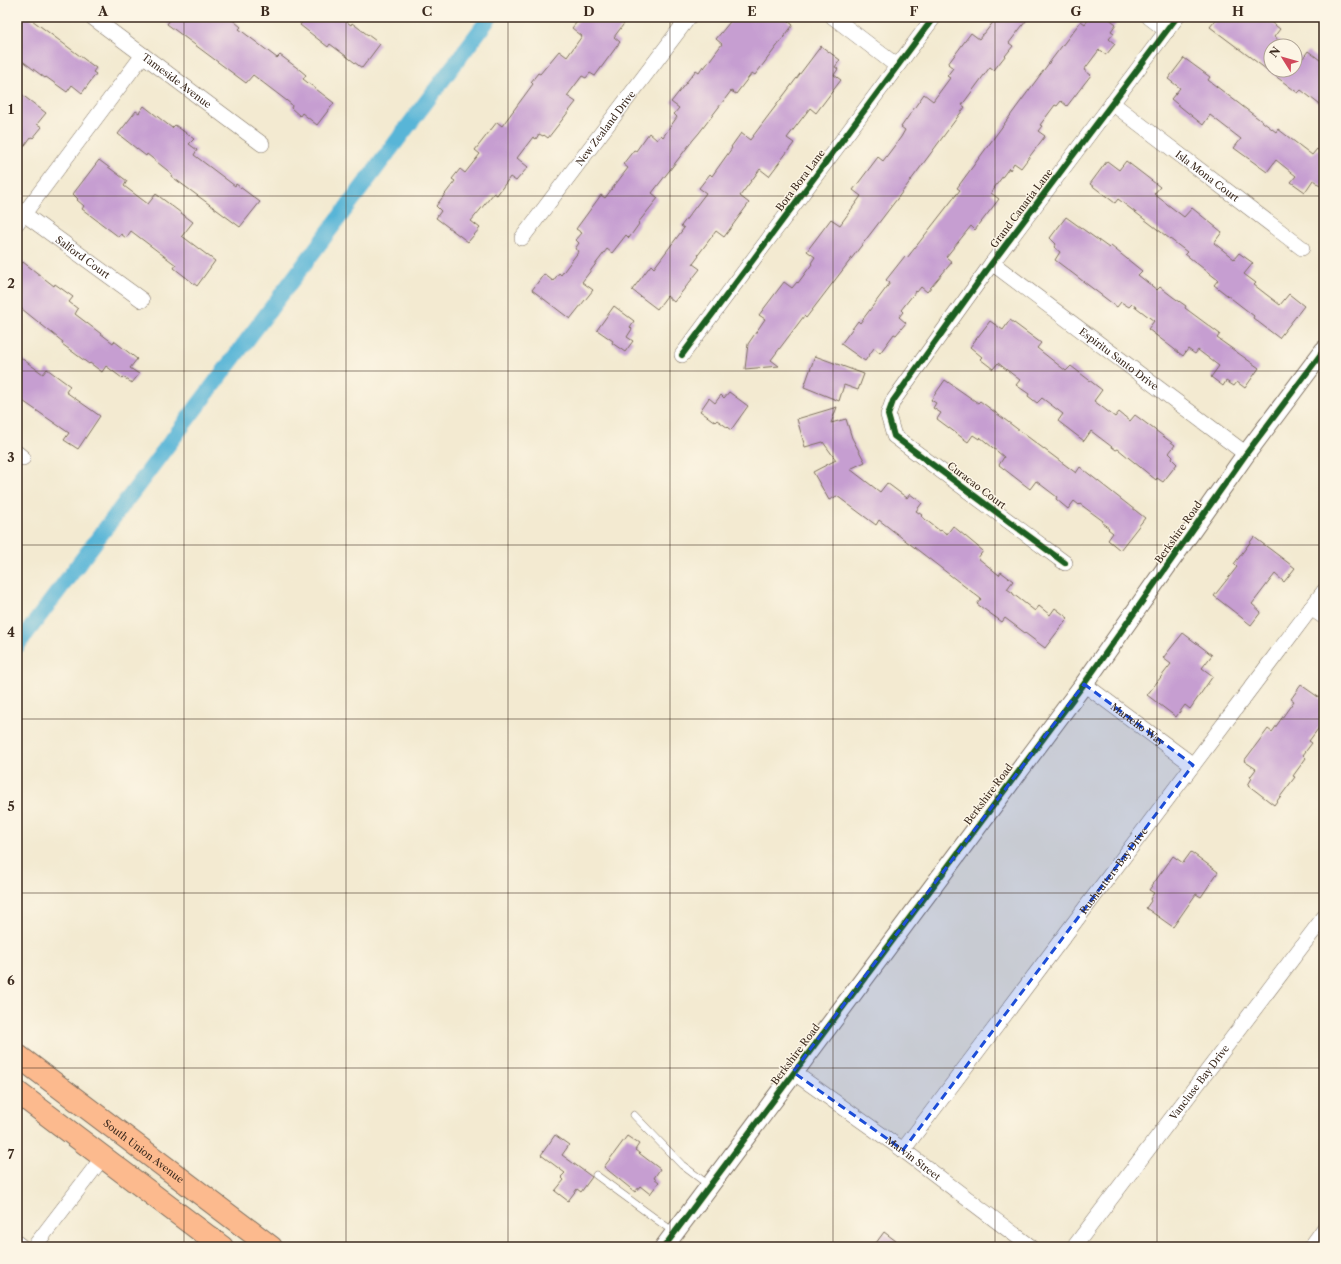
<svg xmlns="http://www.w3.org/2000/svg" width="1341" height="1264" font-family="'Libre Caslon Text',serif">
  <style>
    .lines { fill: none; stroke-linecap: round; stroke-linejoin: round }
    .canal { stroke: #59b5d7; stroke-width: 16 }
    .building { fill: #c69ed1 }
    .service-casing { stroke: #7b6d5d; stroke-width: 8 }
    .minor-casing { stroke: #7b6d5d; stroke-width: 16 }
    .tertiary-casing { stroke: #7b6d5d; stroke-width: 20 }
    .primary-casing { stroke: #7b6d5d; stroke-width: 24 }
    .service { stroke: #fff; stroke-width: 7 }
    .minor { stroke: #fff; stroke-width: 15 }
    .tertiary { stroke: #fff; stroke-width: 18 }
    .primary { stroke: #fcba8e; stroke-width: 22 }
    .cycleway-casing { stroke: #fcf5e5; stroke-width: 8 }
    .cycleway { stroke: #1b5e20; stroke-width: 6 }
    .marked { fill: #1d4ed8; fill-opacity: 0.2; stroke: #1d4ed8; stroke-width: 3; stroke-dasharray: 8 5; stroke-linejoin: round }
    .grid { fill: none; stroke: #3b2a1e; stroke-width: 1; stroke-opacity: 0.55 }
    .labels { text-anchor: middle; stroke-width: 3; stroke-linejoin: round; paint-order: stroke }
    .street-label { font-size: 10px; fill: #3b2a1e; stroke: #fcf5e5 }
    .neatline { fill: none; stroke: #3b2a1e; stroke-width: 1.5 }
    .grid-label { font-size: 13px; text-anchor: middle; font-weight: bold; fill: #3b2a1e }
  </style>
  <rect width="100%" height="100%" fill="#fcf5e5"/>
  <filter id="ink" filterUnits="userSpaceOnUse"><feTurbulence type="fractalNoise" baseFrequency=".025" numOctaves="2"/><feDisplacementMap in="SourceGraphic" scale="8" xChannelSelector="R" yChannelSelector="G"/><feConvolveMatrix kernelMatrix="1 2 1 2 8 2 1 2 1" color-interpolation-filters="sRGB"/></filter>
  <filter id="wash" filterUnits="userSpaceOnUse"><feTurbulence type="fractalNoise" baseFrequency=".012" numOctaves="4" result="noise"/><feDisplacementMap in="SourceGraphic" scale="16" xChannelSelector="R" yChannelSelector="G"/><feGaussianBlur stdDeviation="0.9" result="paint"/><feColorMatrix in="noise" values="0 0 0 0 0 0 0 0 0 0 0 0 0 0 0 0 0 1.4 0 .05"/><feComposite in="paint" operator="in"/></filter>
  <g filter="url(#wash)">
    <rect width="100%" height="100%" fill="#f3ead1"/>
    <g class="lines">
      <polyline class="canal" points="17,646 490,17"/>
    </g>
    <g id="blocks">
      <g class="building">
        <polygon points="17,17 28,17 96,68 93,72 96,74 82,93 72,85 67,92 46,77 45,78 17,57"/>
        <polygon points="172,17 229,17 241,27 239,29 277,58 280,55 300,70 306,75 303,79 334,103 317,125 302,113 300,116 291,108 292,106 291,104 253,75 246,83 167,24"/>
        <polygon points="306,17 340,17 351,25 352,23 380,44 362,68 330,44 328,47 300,25"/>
        <polygon points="581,17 629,17 614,37 620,42 595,76 590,73 586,78 582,76 567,96 576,102 548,138 544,135 543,136 539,134 536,139 533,137 517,158 528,167 516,181 510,177 497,195 494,193 471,221 480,228 468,242 436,218 441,211 436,206 455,181 452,179 460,169 465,173 480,154 475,150 497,122 502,126 533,84 531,82 538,73 540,74 559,51 567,57 582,36 572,28"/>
        <polygon points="734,17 783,17 793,25 755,75 752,73 736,94 731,91 699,133 693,140 652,193 658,198 638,223 639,224 629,238 626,235 612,253 607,249 582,282 593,290 570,319 532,290 544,274 553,281 559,273 561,275 579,251 575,249 579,243 576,240 582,233 576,229 601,195 605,198 628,168 623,164 634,150 636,151 649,133 657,140 661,135 663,137 677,117 674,114 679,108 671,102 696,70 699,72 703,66 704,68 722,44 716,39"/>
        <polygon points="997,17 1029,17 1009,43 1013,46 994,70 990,67 962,105 965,107 897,199 806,318 804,316 771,360 779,366 745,369 748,344 765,319 759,315 784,282 792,288 797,282 798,283 812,264 811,263 815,257 807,251 831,219 840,225 861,196 853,190 878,157 883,161 901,137 905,130 901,127 924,94 933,101 950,78 947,76 953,68 948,64 971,33 979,39 983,34 984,34"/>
        <polygon points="1090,17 1107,17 1116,24 1111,31 1114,33 1109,39 1115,44 1106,55 1099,50 1084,70 1091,75 1067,106 1061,101 1057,106 1055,105 1040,125 1042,126 1038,131 1045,136 1021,168 1014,163 1010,170 1009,168 994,188 995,188 991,193 999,199 975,230 971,226 946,257 952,262 927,292 921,287 917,292 916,291 901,310 903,312 899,317 906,323 896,335 894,334 880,353 874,348 865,361 841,344 858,321 860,323 890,283 886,280 905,256 907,258 960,190 957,188 1049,63 1081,21 1085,24"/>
        <polygon points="1218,17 1264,17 1280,29 1274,37 1286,46 1271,46 1271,70 1295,70 1295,53 1303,58 1308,51 1324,63 1324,108 1301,90 1298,93 1210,27"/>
        <polygon points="821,46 840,60 835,67 838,69 834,75 841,80 816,113 810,108 787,138 794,143 769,176 760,169 740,196 749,203 724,237 716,231 698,255 699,256 693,264 700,269 674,302 667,296 657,309 632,290 651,265 654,268 684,228 681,226 706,193 699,188 710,174 712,176 732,148 731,147 741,133 750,140"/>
        <polygon points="1184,58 1210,77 1208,80 1276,132 1278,129 1312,155 1317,149 1324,154 1324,188 1313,180 1305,192 1291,182 1296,176 1276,160 1267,172 1234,148 1241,139 1210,115 1203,125 1171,99 1180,88 1168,79"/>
        <polygon points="17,91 46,113 37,124 42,127 33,138 31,137 17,156"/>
        <polygon points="144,106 172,128 175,125 194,139 189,144 197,150 194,155 235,186 236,184 260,202 240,227 171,176 172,174 147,154 146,156 118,134 136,111 139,113"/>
        <polygon points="99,160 127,181 124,186 148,204 156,194 193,222 182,236 215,261 197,286 174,268 176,265 131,231 126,238 121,234 119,237 82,209 84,206 77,200 78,199 73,194"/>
        <polygon points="1107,161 1119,170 1126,161 1160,187 1154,194 1184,217 1192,208 1222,232 1214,243 1234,259 1239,253 1253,263 1244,274 1256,283 1254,285 1280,305 1289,294 1304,306 1279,338 1253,318 1254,316 1214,285 1218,280 1185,254 1187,252 1118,199 1115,203 1090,184"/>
        <polygon points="1066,217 1109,248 1111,246 1142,271 1138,275 1157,290 1160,287 1173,297 1186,306 1185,308 1220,334 1217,338 1259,368 1245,388 1237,382 1234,386 1226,381 1223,386 1211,377 1219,366 1198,350 1195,354 1188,349 1183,356 1148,329 1154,321 1132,304 1129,307 1121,302 1117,307 1055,260 1060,252 1054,247 1056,244 1050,238"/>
        <polygon points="23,262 54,286 55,284 73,297 69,302 78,309 75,314 113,343 114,341 137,359 130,368 139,374 132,383 123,377 122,378 106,366 102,372 90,363 89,364 62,344 63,342 17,305 17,269"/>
        <polygon points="614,306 634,321 630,327 632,329 627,337 633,341 625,352 612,343 613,341 597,330"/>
        <polygon points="1010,320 1041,343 1037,348 1066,371 1071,366 1102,390 1094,401 1115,417 1119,412 1130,421 1135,415 1175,445 1169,453 1173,457 1172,459 1177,464 1163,482 1157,478 1156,480 1118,449 1116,450 1091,431 1084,441 1058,421 1063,414 1042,398 1037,403 1028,396 1029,394 1016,385 1020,380 998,363 993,369 980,359 982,357 970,347 990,321 1003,330"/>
        <polygon points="17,355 43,374 47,369 70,386 66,392 100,416 78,449 64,440 69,433 17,397"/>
        <polygon points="815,356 864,374 858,390 844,385 839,401 804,387"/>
        <polygon points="945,380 978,403 980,401 1076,473 1080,467 1145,518 1120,550 1108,540 1113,533 1108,529 1109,528 1102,523 1103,521 1080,504 1079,505 1074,501 1068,509 1056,499 1057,497 1036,481 1030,489 999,465 1004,457 980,437 979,439 973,435 968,442 937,419 941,413 933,408 936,403 931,400"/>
        <polygon points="729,392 748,406 731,430 717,420 715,422 700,411 709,398 715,403 721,395 724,398"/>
        <polygon points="837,407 831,423 846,419 852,438 865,462 850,469 880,492 887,483 907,498 910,494 922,503 916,511 922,515 921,516 940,531 941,530 947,534 953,526 983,551 978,558 999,575 1001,572 1013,581 1007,589 1013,593 1013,594 1035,611 1039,606 1050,615 1055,608 1068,618 1045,648 1005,618 1002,622 977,604 981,599 879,520 876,525 837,496 829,500 813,472 836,460 823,442 805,447 797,419"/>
        <polygon points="1254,537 1295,568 1284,582 1275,574 1252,604 1261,612 1251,625 1214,596 1237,567 1234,564"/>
        <polygon points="1183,633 1212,655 1202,668 1213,676 1190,709 1185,705 1176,717 1147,695 1171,664 1163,658"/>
        <polygon points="1301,685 1324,701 1324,721 1309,741 1312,743 1303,755 1306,758 1293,776 1295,777 1274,805 1248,785 1252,778 1250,777 1256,769 1244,761 1268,729 1272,732 1294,701 1291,699"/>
        <polygon points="1191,852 1218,872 1201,897 1196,894 1173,927 1146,908 1151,901 1150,899 1154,893 1149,890 1173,856 1183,863"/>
        <polygon points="555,1135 569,1145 562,1155 592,1177 581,1192 577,1189 568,1201 555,1191 564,1180 561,1177 565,1173 541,1155"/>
        <polygon points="627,1136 639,1144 635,1150 660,1169 654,1178 659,1182 650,1194 640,1186 635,1192 604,1167"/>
        <polygon points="884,1232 904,1247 873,1247"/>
      </g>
    </g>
  </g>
  <g filter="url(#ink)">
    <use href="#blocks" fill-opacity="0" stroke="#7b6d5d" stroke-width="1"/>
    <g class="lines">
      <defs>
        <g id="service">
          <polyline points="634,1115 682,1165 710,1186"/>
          <polyline points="596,1175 675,1233"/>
        </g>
        <g id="minor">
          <path id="s1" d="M92 17 262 144"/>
          <polyline points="833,17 897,66"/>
          <polyline points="1149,17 1167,31"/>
          <path id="s2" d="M1112 103 1302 248"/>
          <path id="s3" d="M24 214 142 300"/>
          <polyline points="17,223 143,55"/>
          <path id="s4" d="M522 238 689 17"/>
          <path id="s5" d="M992 263 1246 454"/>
          <polyline points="682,355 934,17"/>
          <polyline points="17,453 23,458"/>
          <polyline points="1065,563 894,436 888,415 893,401 992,263 1177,17"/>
          <polyline points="1311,608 1324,617"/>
          <path id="s6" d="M1084 684 1193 765"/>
          <path id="s7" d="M793 1072 903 1150 1031 1247"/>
          <path id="s8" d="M903 1150 1324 591"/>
          <polyline points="17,1243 22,1247"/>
          <polyline points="34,1247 103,1157"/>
          <path id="s9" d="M1074 1247 1324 917"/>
          <polyline points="1311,1247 1324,1229"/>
        </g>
        <polyline id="tertiary" points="664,1247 1084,684 1246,454 1324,350"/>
        <g id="primary">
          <path id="s10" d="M17 1055 271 1247"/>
          <polyline points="17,1092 222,1247"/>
        </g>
      </defs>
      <use href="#service" class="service-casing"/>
      <use href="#minor" class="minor-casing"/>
      <use href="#tertiary" class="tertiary-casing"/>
      <use href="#primary" class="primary-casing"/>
      <use href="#service" class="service"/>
      <use href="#minor" class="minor"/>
      <use href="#tertiary" class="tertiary"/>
      <use href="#primary" class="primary"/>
      <defs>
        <g id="cycleway">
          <polyline points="682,355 934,17"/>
          <polyline points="1065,563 894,436 888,415 893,401 992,263 1177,17"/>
          <polyline points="664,1247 1084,684 1246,454 1324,350"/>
        </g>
      </defs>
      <use href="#cycleway" class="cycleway-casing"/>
      <use href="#cycleway" class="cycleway"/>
    </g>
  </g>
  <path class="marked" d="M1084 684 1193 765 903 1150 793 1072Z"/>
  <path class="grid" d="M184 17V1247M346 17V1247M508 17V1247M670 17V1247M833 17V1247M995 17V1247M1157 17V1247M17 196H1324M17 371H1324M17 545H1324M17 719H1324M17 893H1324M17 1068H1324"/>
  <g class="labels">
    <g class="street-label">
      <text dy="4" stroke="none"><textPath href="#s1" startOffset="106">Tameside Avenue</textPath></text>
      <text dy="4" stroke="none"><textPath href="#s4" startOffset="138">New Zealand Drive</textPath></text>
      <text dy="4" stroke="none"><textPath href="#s2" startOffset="120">Isla Mona Court</textPath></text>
      <text transform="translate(800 180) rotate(-53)" y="4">Bora Bora Lane</text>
      <text transform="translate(1021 208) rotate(-53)" y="4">Grand Canaria Lane</text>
      <text dy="4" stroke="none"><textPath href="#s3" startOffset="73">Salford Court</textPath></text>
      <text dy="4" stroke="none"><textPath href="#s5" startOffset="159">Espiritu Santo Drive</textPath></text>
      <text transform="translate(977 485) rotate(37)" y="4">Curacao Court</text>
      <text transform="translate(1178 532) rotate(-55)" y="4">Berkshire Road</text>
      <text dy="4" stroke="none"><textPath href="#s6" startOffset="67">Martello Way</textPath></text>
      <text transform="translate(988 794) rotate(-53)" y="4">Berkshire Road</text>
      <text dy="4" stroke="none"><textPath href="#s8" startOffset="350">Rushcutters Bay Drive</textPath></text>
      <text transform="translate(795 1054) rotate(-53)" y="4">Berkshire Road</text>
      <text dy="4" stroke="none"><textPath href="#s9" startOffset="207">Vancluse Bay Drive</textPath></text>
      <text dy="4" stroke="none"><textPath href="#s10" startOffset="159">South Union Avenue</textPath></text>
      <text dy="4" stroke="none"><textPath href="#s7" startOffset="148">Marvin Street</textPath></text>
    </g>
  </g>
  <rect width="1341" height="1264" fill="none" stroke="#fcf5e5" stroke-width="44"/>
  <g transform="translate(1283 58) rotate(307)"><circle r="19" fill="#fcf5e5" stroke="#afa495"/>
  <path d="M0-3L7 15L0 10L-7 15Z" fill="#d1495b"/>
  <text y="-6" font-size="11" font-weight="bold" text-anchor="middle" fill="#3b2a1e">N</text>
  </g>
  <rect x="22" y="22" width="1297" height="1220" class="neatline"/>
  <g class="grid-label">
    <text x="103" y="16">A</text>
    <text x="265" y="16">B</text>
    <text x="427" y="16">C</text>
    <text x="589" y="16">D</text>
    <text x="752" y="16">E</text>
    <text x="914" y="16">F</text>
    <text x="1076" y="16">G</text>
    <text x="1238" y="16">H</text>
    <text x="11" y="114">1</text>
    <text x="11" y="288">2</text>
    <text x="11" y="462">3</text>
    <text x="11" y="637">4</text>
    <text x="11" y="811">5</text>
    <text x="11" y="985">6</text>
    <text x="11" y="1159">7</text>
  </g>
</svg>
